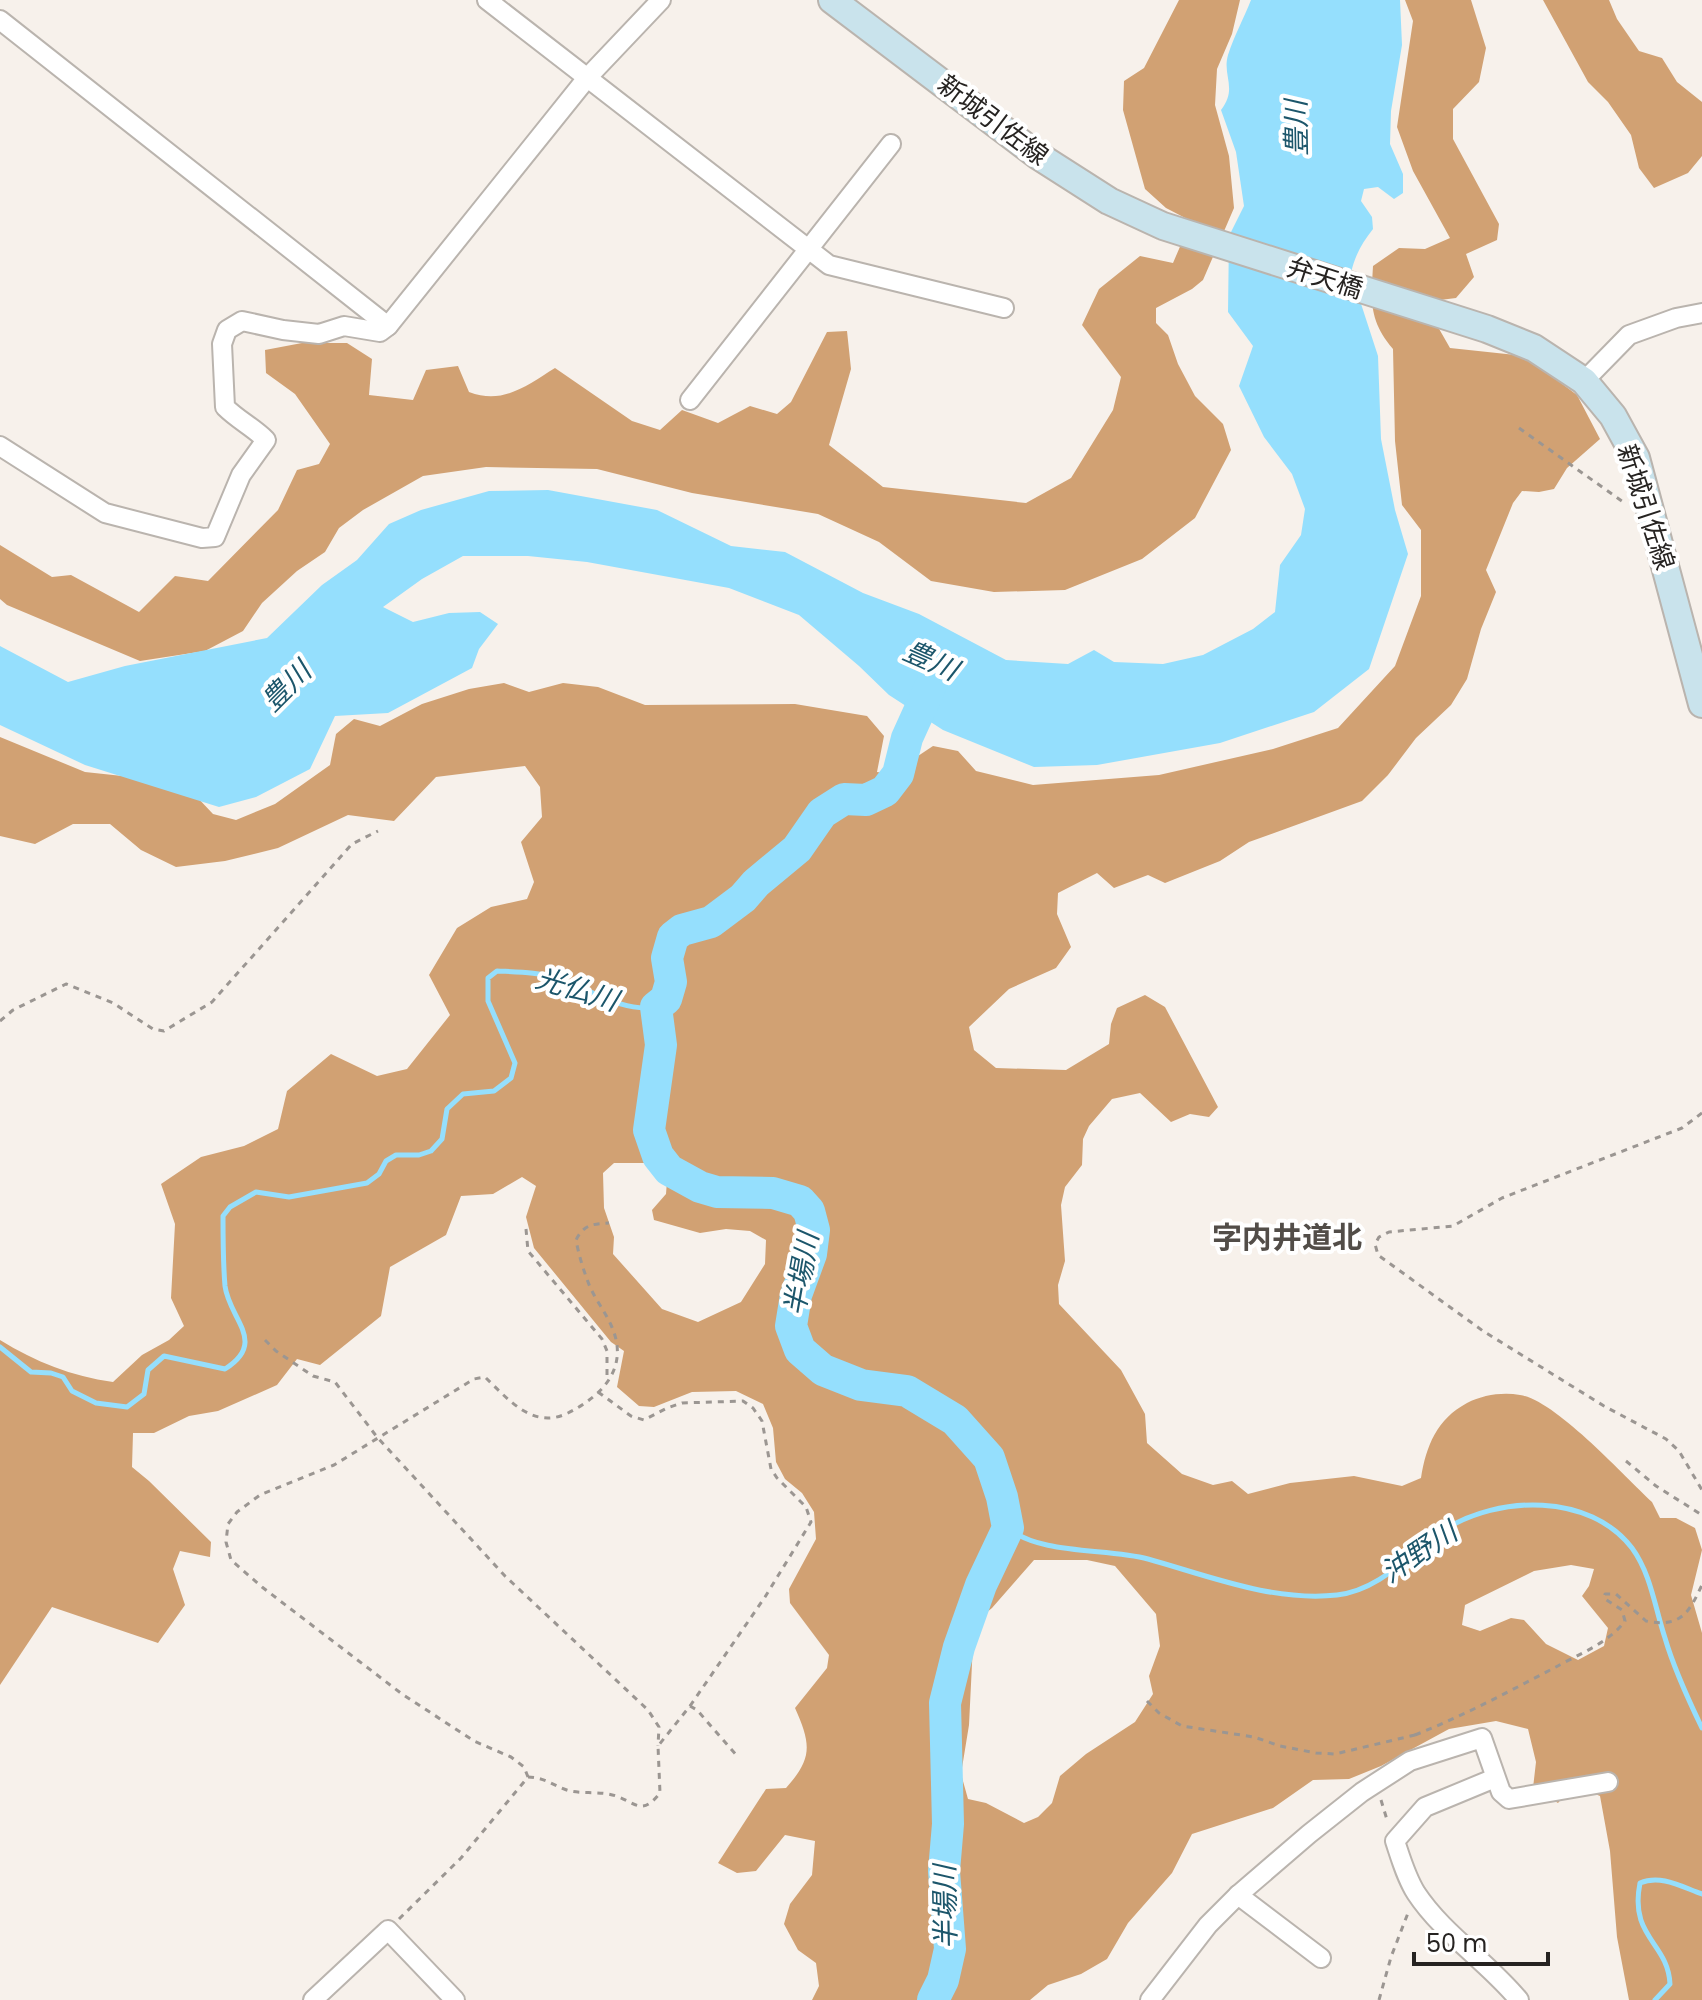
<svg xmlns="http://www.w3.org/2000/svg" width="1702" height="2000" font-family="Poppins,'Noto Sans JP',sans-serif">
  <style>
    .forest { fill: #d1a173; fill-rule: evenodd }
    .water { fill: #95dffd }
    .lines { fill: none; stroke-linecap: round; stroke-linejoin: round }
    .stream { stroke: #95dffd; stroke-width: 5 }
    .river { stroke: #95dffd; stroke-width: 32 }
    .minor-casing { stroke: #bab4ae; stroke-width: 22 }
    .secondary-casing { stroke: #bab4ae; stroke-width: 30 }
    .path { stroke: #9b9692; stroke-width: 3; stroke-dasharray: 6 6; stroke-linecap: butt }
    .minor { stroke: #fff; stroke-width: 18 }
    .secondary { stroke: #c9e3ec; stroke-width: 26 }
    .labels { text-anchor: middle; stroke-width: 8; stroke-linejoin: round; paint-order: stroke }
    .street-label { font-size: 26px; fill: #262321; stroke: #fff }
    .water-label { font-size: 28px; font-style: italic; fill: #1c566b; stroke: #fff }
    .quarter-label { font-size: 30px; font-weight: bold; fill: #524d48; stroke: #fff }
  </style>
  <rect width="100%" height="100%" fill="#f7f1eb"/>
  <g class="forest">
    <path d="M1179 0H1240L1232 34 1217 69 1215 105 1229 156 1234 208 1203 280 1192 289 1156 308V323L1168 335 1178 364 1195 396 1223 424 1231 450 1195 518 1142 559 1065 590 994 592 931 581 879 542 818 514 692 493 597 469 486 467 423 476 363 510 339 528 325 552 297 571 262 603 243 631 205 651 140 661 7 605 0 599V545L52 577 71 575 139 612 175 576 208 581 278 510 297 470 319 464 330 444 295 394 266 373 265 350 302 343H347L372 359 369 395 413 400 426 370 458 366 469 392C503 405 526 386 555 368L632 421 660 430 682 410 718 423 750 406 777 414 791 402 827 332 847 331 851 369 829 445 883 487 1026 503 1071 478 1113 410 1121 377 1082 325 1099 289 1140 256 1173 263 1191 221 1166 208 1145 189 1123 110 1124 81 1144 68Z"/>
    <path d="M1405 0H1471L1486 48 1479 82 1453 109V139L1499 224 1497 240 1466 254 1474 277 1456 298 1440 300 1438 327 1450 348 1525 356 1577 395 1600 439 1567 468 1554 489 1539 492 1522 491 1513 503 1486 570 1496 592 1481 629 1467 679 1451 705 1416 738 1388 775 1362 801 1249 842 1220 861 1165 883 1148 875 1114 888 1097 873 1058 893 1057 914 1071 947 1056 968 1009 989 969 1027 974 1050 996 1068 1066 1070 1109 1044 1111 1024 1117 1008 1145 995 1165 1007 1218 1107 1209 1117 1190 1114 1171 1122 1140 1093 1112 1099 1089 1126 1083 1139 1082 1165 1065 1187 1061 1205 1065 1261 1058 1285 1059 1304 1121 1370 1145 1414 1147 1443 1182 1474 1213 1485 1232 1481 1248 1494 1290 1483 1354 1476 1402 1486 1421 1478C1426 1446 1437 1419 1467 1403 1483 1395 1502 1392 1520 1395 1555 1400 1624 1476 1652 1502L1660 1518H1676L1695 1528 1702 1550 1691 1595 1702 1633V2000H1629L1617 1937 1610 1851 1600 1796 1573 1785 1558 1803 1533 1788 1536 1762 1528 1729 1496 1721 1449 1729 1381 1766 1349 1779 1313 1780 1273 1808 1192 1834 1172 1873 1128 1923 1107 1959 1081 1974 1048 1985 1030 2000H812L819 1986 816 1963 798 1950 784 1924 790 1904 812 1875 815 1841 785 1835 756 1871 737 1873 718 1863 766 1789 786 1788C813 1758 811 1744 795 1708L827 1668 829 1655 790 1603 789 1589 816 1539 814 1512 802 1493 785 1479 776 1462 773 1428 763 1404 736 1391 692 1392 654 1407 639 1406 617 1387 624 1351 611 1342 534 1248 526 1217 536 1186 522 1177 493 1194 461 1196 446 1235 390 1267 381 1316 320 1365 297 1359 277 1385 218 1411 189 1416 154 1433H133L132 1467 149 1481 211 1542 210 1557 180 1551 173 1569 185 1605 158 1643 52 1607 0 1685V1340C36 1362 71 1376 113 1382L142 1355 169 1340 184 1326 171 1298 175 1224 161 1184 201 1157 244 1146 278 1129 287 1091 331 1054 377 1076 407 1069 450 1015 429 975 457 928 491 907 527 899 534 882 521 842 542 817 540 787 525 766 436 777 394 821 348 815 278 848 225 861 176 867 141 850 110 824H73L35 844 0 836V737L85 772 141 778 196 796 213 814 236 820 275 804 330 765 336 734 354 719 380 726 422 704 469 689 504 683 529 692 563 683 598 687 645 705 795 704 867 716 884 736 877 772 891 774 933 746 958 751 976 771 1033 785 1159 775 1273 749 1338 728 1395 666 1421 596V530L1402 505 1395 441 1393 349C1369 321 1371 302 1373 266L1399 248 1425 249 1450 238 1413 171 1397 127 1413 21ZM614 1163H645L667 1181 666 1194 652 1210 654 1220 700 1233 726 1229 750 1231 766 1240 765 1264 741 1302 698 1322 662 1309 613 1254 614 1237 604 1208 603 1173ZM1034 1560H1087L1115 1566 1156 1614 1160 1646 1149 1676 1153 1694 1135 1722 1086 1754 1060 1776 1052 1803 1038 1817 1024 1823 986 1803 968 1799 961 1774 969 1725 974 1623 992 1608ZM1571 1565 1594 1569 1589 1586 1582 1596 1608 1628 1604 1646 1578 1660 1546 1644 1524 1620 1511 1618 1480 1631 1462 1625 1465 1605 1534 1571Z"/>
    <polygon points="1543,0 1609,0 1617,19 1639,51 1662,58 1677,82 1702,102 1702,156 1688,173 1654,188 1639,168 1631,135 1608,102 1588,82"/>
  </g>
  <path class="water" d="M1251 0H1400L1402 45 1391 111 1390 144 1403 174V193L1394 199 1378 187 1364 189 1361 201 1372 217 1373 229C1362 243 1355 255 1351 273L1378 356 1381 439 1395 510 1408 554 1369 669 1314 712 1220 743 1097 765 1034 767 943 730 889 695 859 666 799 615 729 588 587 562 528 556H463L422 579 383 607 413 622 449 613 480 612 498 624 479 649 472 668 388 713 335 716 310 769 256 797 219 807 85 765 0 725V646L68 682 125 666 267 638 322 585 357 560 389 524 421 510 489 491 548 490 657 510 731 546 785 552 863 593 919 614 1006 660 1068 664 1094 650 1114 662 1163 664 1203 655 1253 629 1275 612 1280 565 1301 535 1305 509 1292 474 1264 437 1239 386 1253 346 1228 312 1229 236 1244 206 1236 152 1221 110C1238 88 1222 76 1228 55 1234 36 1244 18 1251 0Z"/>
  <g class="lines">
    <g class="stream">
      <path d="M0 1347 31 1372 51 1373 63 1377 72 1391 96 1403 127 1407 144 1394 148 1370 164 1356 225 1369C268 1342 229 1319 225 1286 223 1263 223 1239 223 1216L230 1207 256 1192 289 1197 367 1183 379 1174 386 1161 396 1155H419L431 1151 442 1139 447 1109 463 1094 494 1091 511 1078 515 1063 488 1001V978L497 971C518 972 540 972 560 979 589 989 623 1013 656 1007"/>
      <path d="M1008 1528C1040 1555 1107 1548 1148 1559 1209 1576 1273 1602 1337 1595 1381 1590 1410 1553 1444 1530 1498 1495 1590 1493 1632 1548 1651 1574 1655 1608 1665 1638 1674 1669 1688 1699 1702 1728"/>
      <path d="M1655 2000 1670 1984C1668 1942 1629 1938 1640 1883 1661 1874 1682 1887 1702 1894"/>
    </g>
    <polyline class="river" points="933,2000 943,1980 950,1949 944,1871 948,1824 945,1703 959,1647 981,1585 1008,1528 1002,1497 989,1458 955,1420 907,1391 861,1385 823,1370 800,1350 791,1326 796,1295 811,1254 814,1230 809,1211 800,1201 773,1193 717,1192 700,1187 669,1170 658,1156 649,1130 661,1045 656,1007 666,999 671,982 667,958 673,937 682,930 711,922 743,898 756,883 797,849 822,813 844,799 866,800 885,791 898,774 907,738 936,674"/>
    <defs>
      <g id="minor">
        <polyline points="487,0 829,265 1004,308"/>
        <polyline points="0,20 388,326"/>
        <polyline points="1584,381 1629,335 1676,318 1702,313"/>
        <polyline points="690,400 891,144"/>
        <path d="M0 446 105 513 202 538 215 537 241 475 266 440C253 427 238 420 225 407L222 344 227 330 242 321 283 330 319 334 344 326 380 332 388 326 587 78 661 0"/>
        <path d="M1495 1778 1425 1807 1395 1841C1401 1859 1406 1877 1416 1893 1443 1934 1488 1962 1519 2000"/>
        <polyline points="1238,1895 1321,1958"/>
        <polyline points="313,2000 388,1930 455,2000"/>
        <polyline points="1150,2000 1208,1925 1238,1895 1309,1834 1362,1792 1410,1761 1482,1738 1501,1792 1509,1799 1608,1782"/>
      </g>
      <polyline id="secondary" points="832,0 1037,155 1109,201 1163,226 1487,329 1534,348 1584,381 1613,416 1636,458 1702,704"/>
    </defs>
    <use href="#minor" class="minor-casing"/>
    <use href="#secondary" class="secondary-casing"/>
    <g class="path">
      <polyline points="1519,428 1626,504"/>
      <polyline points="0,1021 13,1010 66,984 113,1003 153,1029 164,1031 212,1002 352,844 378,831"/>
      <polyline points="1702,1113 1682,1128 1502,1198 1453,1226 1389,1232 1379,1237 1375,1244 1378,1255 1483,1331 1604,1406 1666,1439 1679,1451 1702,1490"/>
      <polyline points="526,1229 528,1251 602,1339 607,1351 607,1380"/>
      <polyline points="265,1340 276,1351 313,1376 335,1382 377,1437 505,1576 648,1710 659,1727 658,1746"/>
      <polyline points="598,1392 631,1416 644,1420 667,1408 682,1403 743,1401 753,1408 762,1421 771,1469 777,1478 806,1507 811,1522 765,1597 690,1706"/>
      <polyline points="1626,1461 1656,1486 1702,1515"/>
      <polyline points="1147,1701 1159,1713 1182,1726 1254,1737 1280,1746 1316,1753 1335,1754 1415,1735 1413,1741"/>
      <path d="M1415 1735C1463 1716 1508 1692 1554 1668 1577 1655 1609 1643 1625 1621L1622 1610 1605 1599V1594H1616L1646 1621C1682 1628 1689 1612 1702 1585"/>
      <path d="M528 1777C545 1777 555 1787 570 1791 585 1794 602 1791 616 1796 636 1803 642 1816 660 1793L658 1746 690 1706 697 1710 738 1757"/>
      <polyline points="1381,1800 1388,1823"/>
      <path d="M399 1919 461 1858 528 1777 524 1767 511 1757 474 1741 402 1694 262 1587 231 1560 226 1542 228 1524 237 1512 260 1495 334 1465 474 1379 485 1377C509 1400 533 1430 568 1413 604 1395 630 1366 611 1325 605 1312 596 1300 590 1287 584 1272 579 1256 576 1240 584 1224 593 1224 609 1223"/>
      <polyline points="1379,2000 1391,1957 1408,1913"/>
    </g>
    <use href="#minor" class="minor"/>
    <use href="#secondary" class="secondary"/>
  </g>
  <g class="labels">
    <g class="street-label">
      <text transform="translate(993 120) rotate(37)" y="9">新城引佐線</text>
      <text transform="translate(1325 278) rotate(18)" y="9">弁天橋</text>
      <text transform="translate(1646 507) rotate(72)" y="9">新城引佐線</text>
    </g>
    <g class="water-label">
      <text transform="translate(1296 128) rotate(-91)" y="10">豊川</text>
      <text transform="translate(931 660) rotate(24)" y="10">豊川</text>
      <text transform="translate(286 686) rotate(-45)" y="10">豊川</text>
      <text transform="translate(577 989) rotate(17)" y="10">光仏川</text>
      <text transform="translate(801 1274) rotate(-80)" y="10">半場川</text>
      <text transform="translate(1419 1552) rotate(-34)" y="10">沖野川</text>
      <text transform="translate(945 1907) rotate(-91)" y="10">半場川</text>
    </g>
    <g class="quarter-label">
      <text x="1287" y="1248">字内井道北</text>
    </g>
  </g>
  <path d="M1414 1952v12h134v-12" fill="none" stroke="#262321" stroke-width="4"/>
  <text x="1426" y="1952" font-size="24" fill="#262321" stroke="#ffffff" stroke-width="6" paint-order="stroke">50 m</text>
</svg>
